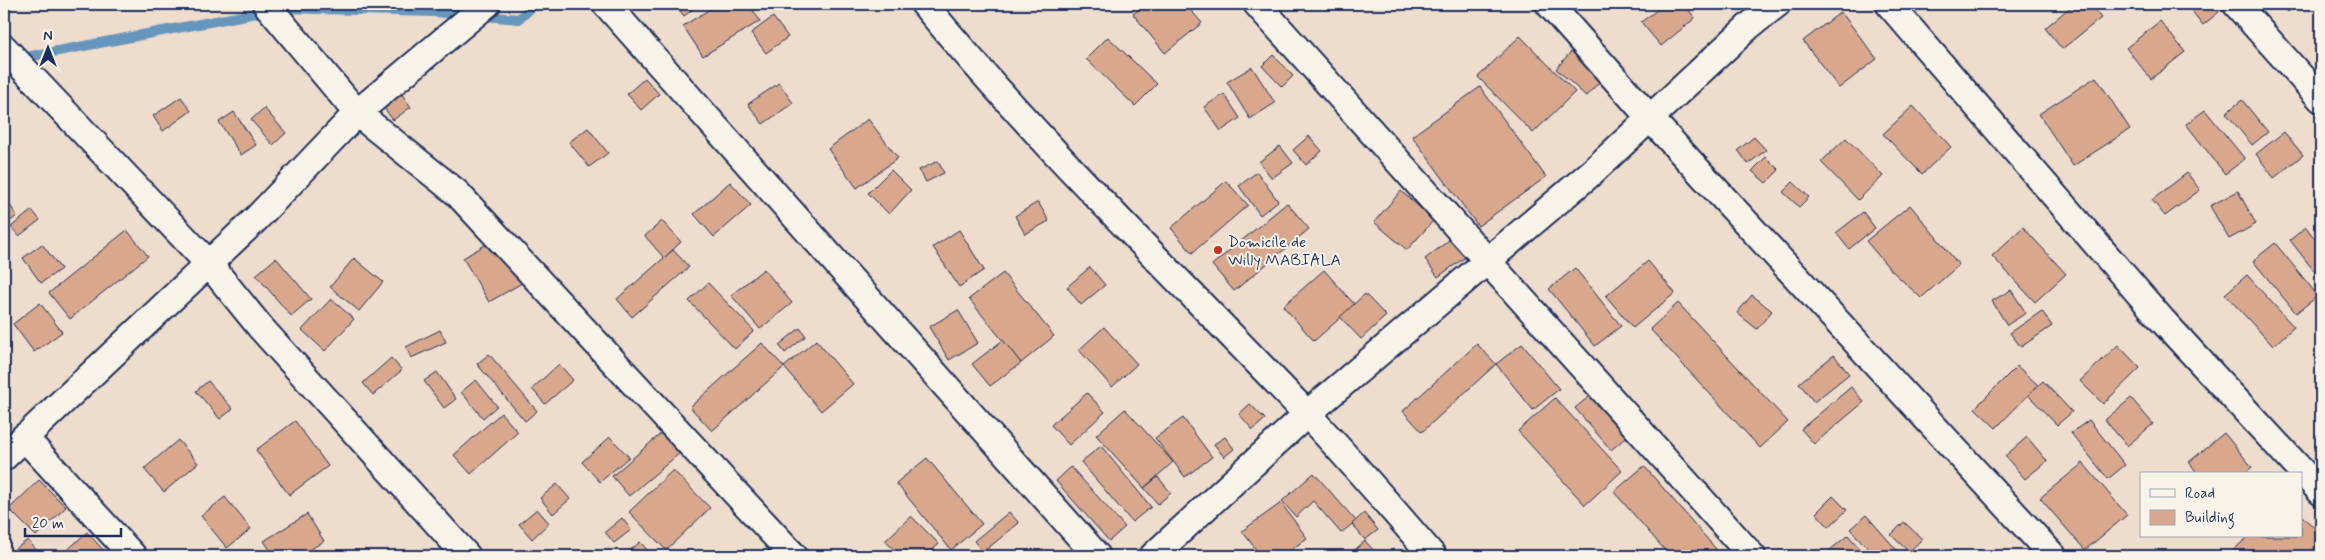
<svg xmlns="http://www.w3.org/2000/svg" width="2325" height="560" font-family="Mynerve,sans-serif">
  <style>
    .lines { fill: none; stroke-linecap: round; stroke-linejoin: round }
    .stream { stroke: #6696bc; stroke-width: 10 }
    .building { fill: #d9a88c; stroke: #1b2f5e }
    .minor-casing { stroke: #1b2f5e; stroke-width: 30 }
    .minor { stroke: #f7f3e8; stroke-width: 26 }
    .poi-dot { fill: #c8321e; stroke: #f7f3e8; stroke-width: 2 }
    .labels { text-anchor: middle; stroke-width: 4; stroke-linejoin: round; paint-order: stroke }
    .poi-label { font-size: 16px; fill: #1b2f5e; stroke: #f7f3e8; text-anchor: start }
  </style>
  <rect width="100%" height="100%" fill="#eedccc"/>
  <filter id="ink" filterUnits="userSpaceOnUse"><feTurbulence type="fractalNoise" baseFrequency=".02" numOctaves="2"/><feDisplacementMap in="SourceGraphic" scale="10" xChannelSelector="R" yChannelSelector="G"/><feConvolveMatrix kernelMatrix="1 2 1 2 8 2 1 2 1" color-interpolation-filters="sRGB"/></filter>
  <g filter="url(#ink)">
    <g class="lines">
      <polyline class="stream" points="16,59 283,8 435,12 519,19 535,4"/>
    </g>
    <g class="building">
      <polygon points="675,4 700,4 684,16"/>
      <polygon points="718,4 749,4 760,21 703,56 683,26"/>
      <polygon points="1146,4 1185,4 1202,23 1165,53 1133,14"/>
      <polygon points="1665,4 1684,4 1695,18 1661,46 1641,22"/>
      <polygon points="2074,4 2089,4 2101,18 2062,49 2045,28"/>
      <polygon points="2186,4 2213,4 2219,12 2203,25"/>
      <polygon points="2281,4 2297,4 2288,12"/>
      <polygon points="1841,12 1877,59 1839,88 1803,41"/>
      <polygon points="773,17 788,37 766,53 751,33"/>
      <polygon points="2160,21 2185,52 2151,79 2126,48"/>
      <polygon points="1520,36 1575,92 1533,133 1478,77"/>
      <polygon points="1108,37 1157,84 1135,106 1086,59"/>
      <polygon points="1575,47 1606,75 1586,96 1556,69"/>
      <polygon points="1273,55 1293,76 1282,87 1262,66"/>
      <polygon points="1252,67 1275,103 1250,119 1227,82"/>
      <polygon points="2096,77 2130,129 2073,166 2039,114"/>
      <polygon points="645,78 659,94 641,110 627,94"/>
      <polygon points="394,83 411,107 393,120 375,96"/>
      <polygon points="779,83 793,103 763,124 748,104"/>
      <polygon points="1480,87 1546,177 1478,226 1412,136"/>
      <polygon points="1224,94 1240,118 1221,131 1204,107"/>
      <polygon points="181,97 191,111 163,131 153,116"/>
      <polygon points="2242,100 2268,132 2252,145 2226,113"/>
      <polygon points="1913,106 1951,147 1922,174 1883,134"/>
      <polygon points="264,108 286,133 273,145 251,120"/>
      <polygon points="2205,110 2245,159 2225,174 2186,124"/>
      <polygon points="234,112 256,145 241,155 219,122"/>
      <polygon points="868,119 898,158 857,188 828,149"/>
      <polygon points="588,128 608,153 589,167 569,142"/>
      <polygon points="2284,132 2303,155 2274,178 2256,154"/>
      <polygon points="1309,136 1322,151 1306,165 1293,150"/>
      <polygon points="1754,137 1766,150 1748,164 1738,150"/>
      <polygon points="1846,138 1883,176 1858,200 1821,162"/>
      <polygon points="1280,146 1293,163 1272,178 1259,162"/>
      <polygon points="1766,157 1779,170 1766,183 1752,171"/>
      <polygon points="938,161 944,173 926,182 919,170"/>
      <polygon points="891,170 911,190 889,214 868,193"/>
      <polygon points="1257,172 1278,201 1260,215 1239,186"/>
      <polygon points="2187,173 2200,190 2165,216 2152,200"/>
      <polygon points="1226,181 1248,205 1192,253 1171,228"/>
      <polygon points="730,182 751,205 714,237 694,214"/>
      <polygon points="1793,182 1809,197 1799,207 1783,192"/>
      <polygon points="1401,191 1434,220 1407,250 1374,222"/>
      <polygon points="2238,191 2256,224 2229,239 2210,206"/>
      <polygon points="4,196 17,216 4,226"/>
      <polygon points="1038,202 1049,221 1025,234 1015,216"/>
      <polygon points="1287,203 1309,229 1234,291 1212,265"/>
      <polygon points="1910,205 1959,265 1921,298 1889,268 1866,241"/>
      <polygon points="32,210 40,220 19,236 11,227"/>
      <polygon points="1863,212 1875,228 1849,249 1836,233"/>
      <polygon points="662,221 681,242 664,258 645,236"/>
      <polygon points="2023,227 2066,274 2035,302 1992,256"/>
      <polygon points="2306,227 2321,247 2321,280 2290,240"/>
      <polygon points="127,230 148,256 70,319 49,293"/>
      <polygon points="959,230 984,270 959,287 933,247"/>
      <polygon points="1453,237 1467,256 1438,277 1425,259"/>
      <polygon points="495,239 522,283 489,302 463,258"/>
      <polygon points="2275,243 2318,296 2296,313 2253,261"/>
      <polygon points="42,244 61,269 41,283 23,258"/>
      <polygon points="673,250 689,267 632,317 617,299"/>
      <polygon points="276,258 311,299 291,316 256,275"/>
      <polygon points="354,258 383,282 359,311 330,287"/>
      <polygon points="1648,261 1675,293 1633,328 1606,296"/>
      <polygon points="1090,267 1105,285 1081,305 1067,287"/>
      <polygon points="1575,268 1621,326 1595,346 1549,289"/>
      <polygon points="764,269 792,303 760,329 731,295"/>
      <polygon points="1324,270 1355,305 1314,341 1283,306"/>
      <polygon points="1003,273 1054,336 1021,363 969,299"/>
      <polygon points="2247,275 2294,327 2273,346 2225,294"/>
      <polygon points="708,283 754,331 735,349 689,301"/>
      <polygon points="2011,290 2026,313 2007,325 1992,301"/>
      <polygon points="1365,294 1386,316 1361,339 1340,317"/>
      <polygon points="1752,295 1772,311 1757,329 1737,313"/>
      <polygon points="331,299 354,319 325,351 302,330"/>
      <polygon points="40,303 62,332 34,352 13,324"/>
      <polygon points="1678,303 1788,422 1760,448 1650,329"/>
      <polygon points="958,310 978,343 949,360 929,327"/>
      <polygon points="2042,311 2052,326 2021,347 2010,333"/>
      <polygon points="1104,327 1137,364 1112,387 1079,350"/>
      <polygon points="800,328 806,336 785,353 779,345"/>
      <polygon points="440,330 446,342 411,358 406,347"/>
      <polygon points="816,340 853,384 821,411 784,367"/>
      <polygon points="1003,340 1021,363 990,386 972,364"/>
      <polygon points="762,343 784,367 712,431 690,407"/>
      <polygon points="1477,344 1496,364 1422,432 1403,411"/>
      <polygon points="1522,344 1559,389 1533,410 1496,364"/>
      <polygon points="2118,345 2140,368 2103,404 2080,381"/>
      <polygon points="489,354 537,411 525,421 477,364"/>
      <polygon points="1834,355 1849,374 1814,402 1799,383"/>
      <polygon points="391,358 402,370 373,395 363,383"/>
      <polygon points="559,364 573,380 545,404 532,389"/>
      <polygon points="2017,366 2038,385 1996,428 1975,408"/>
      <polygon points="437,372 456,399 444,408 424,381"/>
      <polygon points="476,380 497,406 483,418 461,392"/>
      <polygon points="208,381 233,409 220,419 196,391"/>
      <polygon points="2043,381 2072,412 2057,425 2028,395"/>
      <polygon points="1851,387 1864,402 1814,444 1801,429"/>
      <polygon points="1596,391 1631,433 1611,450 1575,408"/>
      <polygon points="1087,393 1105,412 1069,445 1051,425"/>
      <polygon points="1555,398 1622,471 1585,505 1518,431"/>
      <polygon points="2131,398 2153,424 2127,446 2105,420"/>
      <polygon points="1250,404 1265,419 1253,430 1239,414"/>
      <polygon points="1125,409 1173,462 1144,488 1096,435"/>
      <polygon points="501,413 518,432 471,474 454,455"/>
      <polygon points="1183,418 1212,457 1185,477 1155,438"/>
      <polygon points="2089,420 2125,465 2108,479 2071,433"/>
      <polygon points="295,421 328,466 289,495 256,450"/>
      <polygon points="664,431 681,452 629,496 612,476"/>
      <polygon points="2224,433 2252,467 2244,474 2198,474 2189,462"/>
      <polygon points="610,437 629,457 600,482 582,462"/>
      <polygon points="1225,437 1234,449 1224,457 1214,444"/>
      <polygon points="2027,437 2047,461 2025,479 2005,456"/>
      <polygon points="178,440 198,463 164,492 144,469"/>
      <polygon points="1101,446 1151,507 1132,522 1081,462"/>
      <polygon points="927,458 982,524 951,550 896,483"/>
      <polygon points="2083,463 2127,515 2085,550 2040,498"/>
      <polygon points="1644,466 1722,556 1670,556 1614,492"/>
      <polygon points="1071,467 1125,527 1109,541 1056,481"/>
      <polygon points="673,470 710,508 666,550 629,512"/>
      <polygon points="1314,473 1356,521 1341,533 1313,501 1296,517 1282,501"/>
      <polygon points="1158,477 1171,493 1158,504 1144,488"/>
      <polygon points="39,480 66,507 36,536 9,509"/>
      <polygon points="557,484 570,499 553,514 540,498"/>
      <polygon points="1833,496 1847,510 1829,527 1816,513"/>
      <polygon points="225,497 251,529 227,548 201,516"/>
      <polygon points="1281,503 1307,538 1283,556 1261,556 1242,531"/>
      <polygon points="537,509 549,523 532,539 519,524"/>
      <polygon points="1009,512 1019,523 983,552 974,541"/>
      <polygon points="1364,513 1378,530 1365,540 1352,524"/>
      <polygon points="307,514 324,541 300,556 274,556 264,541"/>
      <polygon points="1866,515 1902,556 1875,556 1850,529"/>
      <polygon points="2301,515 2321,534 2321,542 2306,556 2231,556 2229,554 2249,536 2301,536"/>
      <polygon points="911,516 939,544 926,556 901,556 885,541"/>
      <polygon points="622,518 631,530 614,543 605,532"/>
      <polygon points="1904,522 1922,539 1909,552 1891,535"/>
      <polygon points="87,532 106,553 102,556 61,556"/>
      <polygon points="1848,535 1866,556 1823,556"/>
      <polygon points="28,540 41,556 5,556"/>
      <polygon points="1365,541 1379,556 1348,556"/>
      <polygon points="640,542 653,556 628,556 626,554"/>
    </g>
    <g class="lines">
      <defs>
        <g id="minor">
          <polyline points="266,4 357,113 457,193 794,556"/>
          <polyline points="606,4 1097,556"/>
          <path d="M924 4C1043 148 1177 277 1305 412 1350 459 1391 508 1433 556"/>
          <polyline points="1257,4 1752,556"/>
          <polyline points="1549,4 1649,117 2053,556"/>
          <polyline points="1889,4 2162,320 2321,492"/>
          <polyline points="2236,4 2321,99"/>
          <polyline points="4,48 209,264 261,328 467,556"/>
          <polyline points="24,437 133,556"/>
          <polyline points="4,457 257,218 357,113 487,4"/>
          <polyline points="1153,556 1307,414 1591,173 1749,26 1777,4"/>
        </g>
      </defs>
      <use href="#minor" class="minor-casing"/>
      <use href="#minor" class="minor"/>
    </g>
  </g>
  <circle class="poi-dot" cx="1218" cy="250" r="5"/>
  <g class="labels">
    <g class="poi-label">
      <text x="1228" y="247">Domicile de<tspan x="1228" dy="18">Willy MABIALA</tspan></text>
    </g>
  </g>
  <rect width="2325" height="560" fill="none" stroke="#f7f3e8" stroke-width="20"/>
  <rect x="10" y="10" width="2305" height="540" fill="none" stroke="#1b2f5e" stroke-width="2" filter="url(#ink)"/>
  <rect x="2140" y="472" width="162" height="65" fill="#f7f3e8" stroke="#9fa5b1"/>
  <rect x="2150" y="489" width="25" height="8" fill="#f7f3e8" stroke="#9fa5b1"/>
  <text x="2185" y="498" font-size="15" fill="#1b2f5e">Road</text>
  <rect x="2150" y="510" width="25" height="15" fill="#d9a88c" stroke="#9fa5b1"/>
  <text x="2185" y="522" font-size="15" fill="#1b2f5e">Building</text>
  <g transform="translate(48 48)" stroke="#f7f3e8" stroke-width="4" paint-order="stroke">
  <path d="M0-4L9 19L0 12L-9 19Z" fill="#1b2f5e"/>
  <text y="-8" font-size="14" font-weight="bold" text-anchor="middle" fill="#1b2f5e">N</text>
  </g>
  <path d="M25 528v8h96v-8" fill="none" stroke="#1b2f5e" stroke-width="2.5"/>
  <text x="32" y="528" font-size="15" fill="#1b2f5e" stroke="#f7f3e8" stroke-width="4" paint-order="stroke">20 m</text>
</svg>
